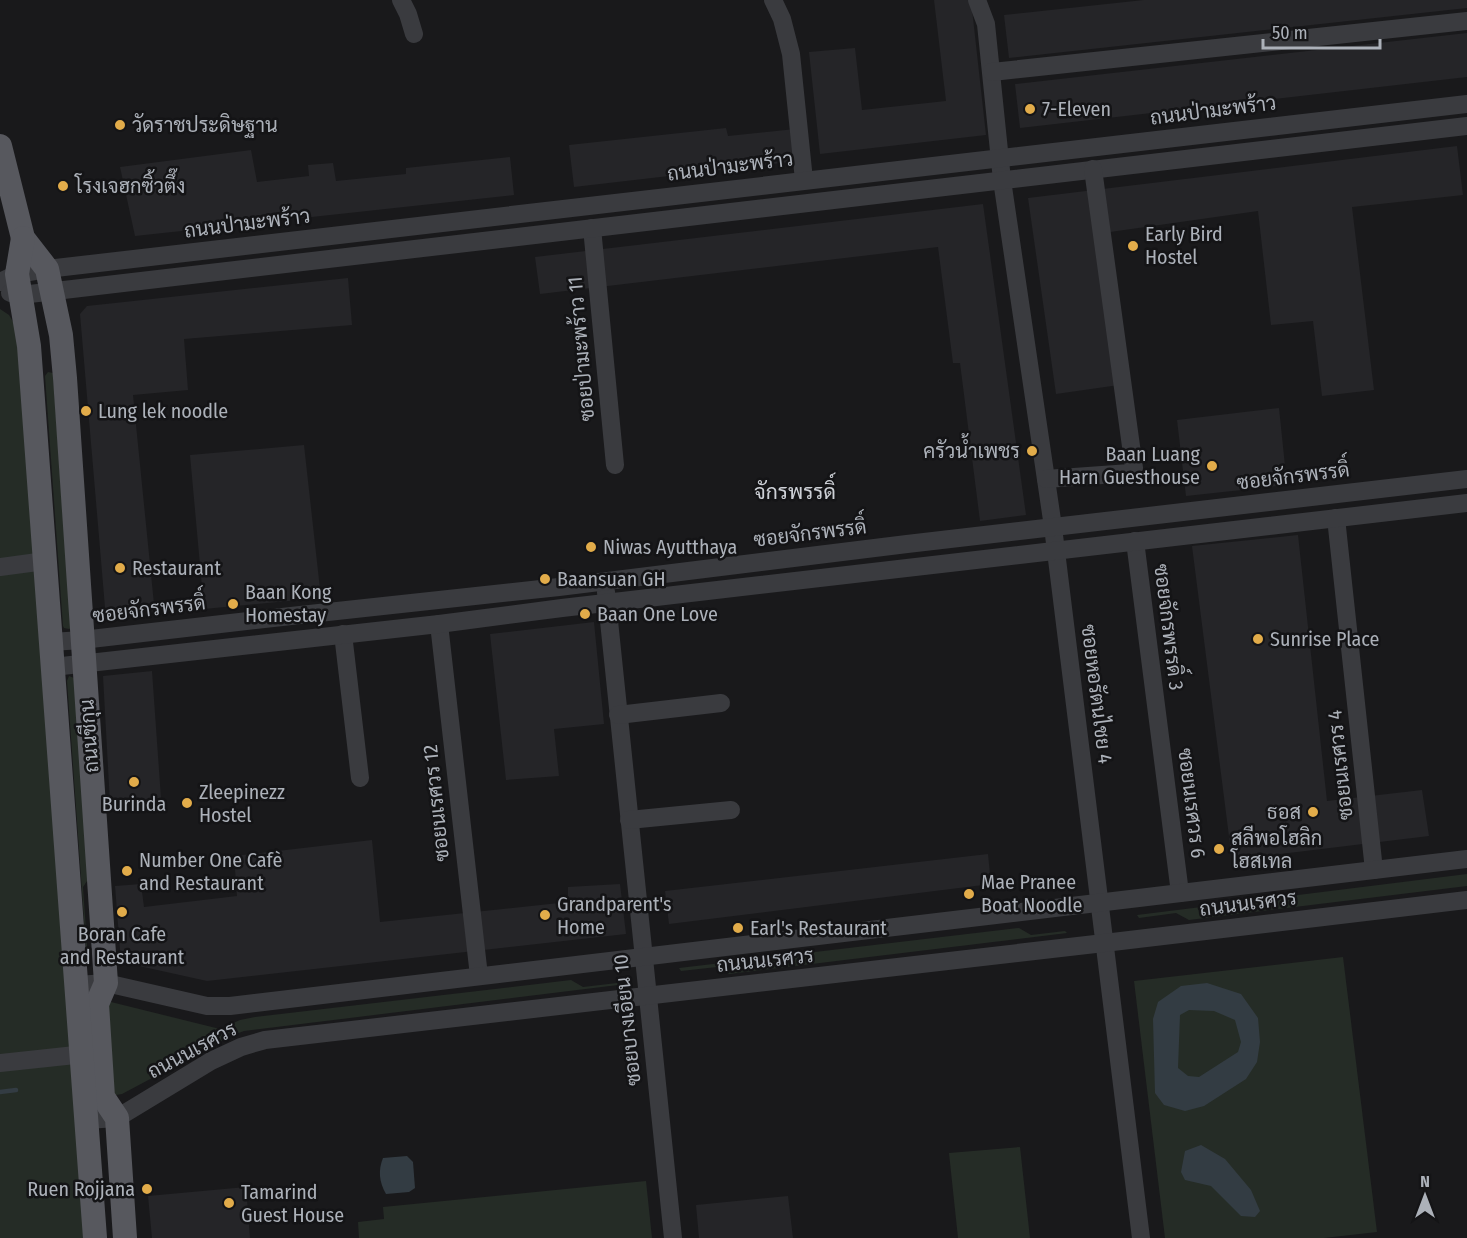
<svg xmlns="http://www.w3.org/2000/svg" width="1467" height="1238" font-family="'Fira Sans Condensed',Sarabun,sans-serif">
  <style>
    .built { fill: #252528 }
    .green { fill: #252c26 }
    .water { fill: #333c43; fill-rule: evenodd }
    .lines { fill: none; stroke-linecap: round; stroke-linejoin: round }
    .stream { stroke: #333c43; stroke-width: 4.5 }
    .minor { stroke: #3a3b3f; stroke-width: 18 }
    .major { stroke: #57585e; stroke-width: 24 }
    .poi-dot { fill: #e2ac4a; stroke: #141416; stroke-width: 2 }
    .labels { text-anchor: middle; stroke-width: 5; stroke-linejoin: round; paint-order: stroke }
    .poi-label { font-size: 20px; fill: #acb1b9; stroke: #141416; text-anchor: start }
    .street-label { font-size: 20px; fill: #acb1b9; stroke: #141416 }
    .neighbourhood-label { font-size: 21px; fill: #cdd0d6; stroke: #141416 }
  </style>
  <rect width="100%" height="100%" fill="#19191b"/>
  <g class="built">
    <polygon points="934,0 971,0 986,135 820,154 809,52 855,48 862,110 946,101"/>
    <polygon points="1144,0 1467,0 1467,8 1009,58 1004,15"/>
    <polygon points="1467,33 1467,77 1020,128 1015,84"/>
    <polygon points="726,128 728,136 795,129 799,161 574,187 569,145"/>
    <polygon points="1457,146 1463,195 1352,207 1374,390 1322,396 1313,321 1271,325 1258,211 1096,234 1119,385 1056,394 1028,198"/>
    <polygon points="251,150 257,182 309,176 308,165 333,163 336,181 406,174 406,168 510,157 514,195 135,236 120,167"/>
    <polygon points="983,204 1026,515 980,521 960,363 953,363 938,247 540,294 535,257"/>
    <polygon points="348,278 352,325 184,339 188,390 133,395 155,614 106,619 80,314 87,306"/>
    <polygon points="1279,408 1287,485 1186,496 1177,420"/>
    <polygon points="304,445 321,598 204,609 190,455"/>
    <polygon points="1298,535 1327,801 1422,790 1429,836 1232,860 1192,546"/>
    <polygon points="594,622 604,724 554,729 559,776 506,780 490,634"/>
    <polygon points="152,671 161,798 110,804 103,676"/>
    <polygon points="372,840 380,922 568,902 568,887 620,884 626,934 207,981 121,962 115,886 141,884 144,907 237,896 234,856"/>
    <polygon points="988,854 991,884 669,924 665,891"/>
    <polygon points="246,1187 250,1238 152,1238 148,1196"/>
    <polygon points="788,1196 793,1238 699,1238 696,1205"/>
  </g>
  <g class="green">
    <polygon points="0,309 9,315 18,330 85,1238 0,1238"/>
    <polygon points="48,372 53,373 71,628 69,629 64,628 63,626 45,376"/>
    <polygon points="69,676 74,678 89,878 83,887 88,959 87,961 67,681"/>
    <polygon points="1467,874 1467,886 1189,920 1176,913 1139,918 1137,915"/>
    <polygon points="1019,928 1031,935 1065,931 1067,933 729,974 717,967 681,971 679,968"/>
    <polygon points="1343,957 1377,1232 1324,1238 1165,1238 1134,981"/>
    <polygon points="571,980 583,987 617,983 618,985 244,1031 233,1035 122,1094 116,1095 112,1093 107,1005 111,1002 220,1029 240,1020 255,1017"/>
    <polygon points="1020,1147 1030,1238 958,1238 949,1153"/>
    <polygon points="646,1181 652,1238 359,1238 358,1222 384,1219 383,1207"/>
  </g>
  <g class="water">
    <path d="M1207 983 1241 994 1258 1018 1260 1042 1257 1062 1246 1079 1204 1106 1185 1111 1164 1105 1155 1093 1153 1019 1158 1002 1181 986ZM1189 1010 1214 1011 1235 1020 1241 1042 1238 1052 1199 1077 1188 1076 1178 1068 1180 1015Z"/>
    <polygon points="1201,1145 1225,1159 1251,1190 1260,1211 1255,1217 1241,1216 1211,1186 1185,1180 1181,1172 1185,1151"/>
    <path d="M407 1156 413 1162 415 1188 409 1192 386 1194C379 1182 378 1170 383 1158Z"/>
  </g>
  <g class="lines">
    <polyline class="stream" points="0,1092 16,1090"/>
    <g class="minor">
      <polyline points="401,0 408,14 414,34"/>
      <polyline points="773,0 782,19 791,54 804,180"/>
      <polyline points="977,0 986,24 1002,180 1053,527 1141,1238"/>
      <polyline points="992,72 1467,21"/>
      <polyline points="592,228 615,465"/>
      <polyline points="0,282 17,274 47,269 1467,104"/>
      <polyline points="10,293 21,295 1467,126"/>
      <polyline points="1046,479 1130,473 1133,471 1134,468 1093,169"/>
      <polyline points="1336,518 1374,870"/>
      <polyline points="1135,541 1180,893"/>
      <polyline points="0,567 45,561"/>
      <polyline points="606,592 673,1238"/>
      <polyline points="439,624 479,976"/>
      <polyline points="343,634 360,778"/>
      <polyline points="51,642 82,640 291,616 559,587 907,544 1467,479"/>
      <polyline points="53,667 439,624 562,608 1467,503"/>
      <polyline points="618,715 721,703"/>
      <polyline points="629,820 731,810"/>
      <polyline points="77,985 106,983 207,1006 230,1006 1467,859"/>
      <polyline points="0,1063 94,1053"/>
      <polyline points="87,1120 117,1118 211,1061 241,1047 265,1040 1104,943 1467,900"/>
    </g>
    <g class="major">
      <polyline points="0,146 23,238 47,269 61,335 65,378 106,983 97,1004 103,1097 117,1118 125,1238"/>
      <polyline points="23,238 17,274 29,346 95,1238"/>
    </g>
  </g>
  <g class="poi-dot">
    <circle cx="1030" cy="109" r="6"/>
    <circle cx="120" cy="125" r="6"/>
    <circle cx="63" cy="186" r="6"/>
    <circle cx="1133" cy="246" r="6"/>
    <circle cx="86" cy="411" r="6"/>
    <circle cx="1032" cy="451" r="6"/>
    <circle cx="1212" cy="466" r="6"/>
    <circle cx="591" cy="547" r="6"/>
    <circle cx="120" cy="568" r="6"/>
    <circle cx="545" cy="579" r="6"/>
    <circle cx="233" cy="604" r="6"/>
    <circle cx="585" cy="614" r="6"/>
    <circle cx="1258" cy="639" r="6"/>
    <circle cx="134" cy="782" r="6"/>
    <circle cx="187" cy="803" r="6"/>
    <circle cx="1313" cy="812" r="6"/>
    <circle cx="1219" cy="849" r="6"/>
    <circle cx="127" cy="871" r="6"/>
    <circle cx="969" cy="894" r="6"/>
    <circle cx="122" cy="912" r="6"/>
    <circle cx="545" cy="915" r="6"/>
    <circle cx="738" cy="928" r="6"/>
    <circle cx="147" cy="1189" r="6"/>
    <circle cx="229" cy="1203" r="6"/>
  </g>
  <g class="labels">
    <g class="poi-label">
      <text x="1042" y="116">7-Eleven</text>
      <text x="132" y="132">วัดราชประดิษฐาน</text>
      <text x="75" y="193">โรงเจฮกซิ้วตึ๊ง</text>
      <text x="1145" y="241">Early Bird<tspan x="1145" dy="23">Hostel</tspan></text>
      <text x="98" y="418">Lung lek noodle</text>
      <text x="1020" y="458" text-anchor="end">ครัวน้ำเพชร</text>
      <text x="1200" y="461" text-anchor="end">Baan Luang<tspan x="1200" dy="23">Harn Guesthouse</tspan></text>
      <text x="603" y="554">Niwas Ayutthaya</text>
      <text x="132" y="575">Restaurant</text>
      <text x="557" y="586">Baansuan GH</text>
      <text x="245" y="599">Baan Kong<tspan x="245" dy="23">Homestay</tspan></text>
      <text x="597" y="621">Baan One Love</text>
      <text x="1270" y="646">Sunrise Place</text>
      <text x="199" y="799">Zleepinezz<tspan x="199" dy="23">Hostel</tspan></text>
      <text x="134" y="811" text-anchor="middle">Burinda</text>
      <text x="1301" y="819" text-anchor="end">ธอส</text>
      <text x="1231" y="845">สลีพอโฮลิก<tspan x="1231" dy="23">โฮสเทล</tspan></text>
      <text x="139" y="867">Number One Cafè<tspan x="139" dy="23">and Restaurant</tspan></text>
      <text x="981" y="889">Mae Pranee<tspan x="981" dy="23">Boat Noodle</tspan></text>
      <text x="557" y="911">Grandparent's<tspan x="557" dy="23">Home</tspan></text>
      <text x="750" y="935">Earl's Restaurant</text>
      <text x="122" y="941" text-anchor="middle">Boran Cafe<tspan x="122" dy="23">and Restaurant</tspan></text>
      <text x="135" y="1196" text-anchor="end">Ruen Rojjana</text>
      <text x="241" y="1199">Tamarind<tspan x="241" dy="23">Guest House</tspan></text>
    </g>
    <g class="street-label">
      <text transform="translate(1213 110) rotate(-7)" y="7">ถนนป่ามะพร้าว</text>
      <text transform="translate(730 166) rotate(-7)" y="7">ถนนป่ามะพร้าว</text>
      <text transform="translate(247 223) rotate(-7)" y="7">ถนนป่ามะพร้าว</text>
      <text transform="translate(581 349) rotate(-95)" y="7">ซอยป่ามะพร้าว 11</text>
      <text transform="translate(1293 476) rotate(-7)" y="7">ซอยจักรพรรดิ์</text>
      <text transform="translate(810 533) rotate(-7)" y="7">ซอยจักรพรรดิ์</text>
      <text transform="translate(149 609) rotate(-7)" y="7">ซอยจักรพรรดิ์</text>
      <text transform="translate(1169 627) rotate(83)" y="7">ซอยจักรพรรดิ์ 3</text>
      <text transform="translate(1097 694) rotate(83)" y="7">ซอยหอรัตนไชย 4</text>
      <text transform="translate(89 736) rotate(-94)" y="7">ถนนชีกุน</text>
      <text transform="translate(1340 765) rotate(-96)" y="7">ซอยนเรศวร 4</text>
      <text transform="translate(436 803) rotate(-96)" y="7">ซอยนเรศวร 12</text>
      <text transform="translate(1192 803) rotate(83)" y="7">ซอยนเรศวร 6</text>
      <text transform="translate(1248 903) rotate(-7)" y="7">ถนนนเรศวร</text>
      <text transform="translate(765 960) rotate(-6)" y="7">ถนนนเรศวร</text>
      <text transform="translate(627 1020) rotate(-96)" y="7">ซอยบางเอียน 10</text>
      <text transform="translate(192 1050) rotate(-28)" y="7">ถนนนเรศวร</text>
    </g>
    <g class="neighbourhood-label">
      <text x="795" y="499">จักรพรรดิ์</text>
    </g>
  </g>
  <g transform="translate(1425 1196)" stroke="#141416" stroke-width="4.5" paint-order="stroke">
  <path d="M0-4.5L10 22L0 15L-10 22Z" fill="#acb1b9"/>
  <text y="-9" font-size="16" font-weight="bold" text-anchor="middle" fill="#acb1b9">N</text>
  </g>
  <path d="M1263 39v9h117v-9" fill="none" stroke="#acb1b9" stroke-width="3"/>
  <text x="1272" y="39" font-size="18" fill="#acb1b9" stroke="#141416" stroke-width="4.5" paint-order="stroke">50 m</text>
</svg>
